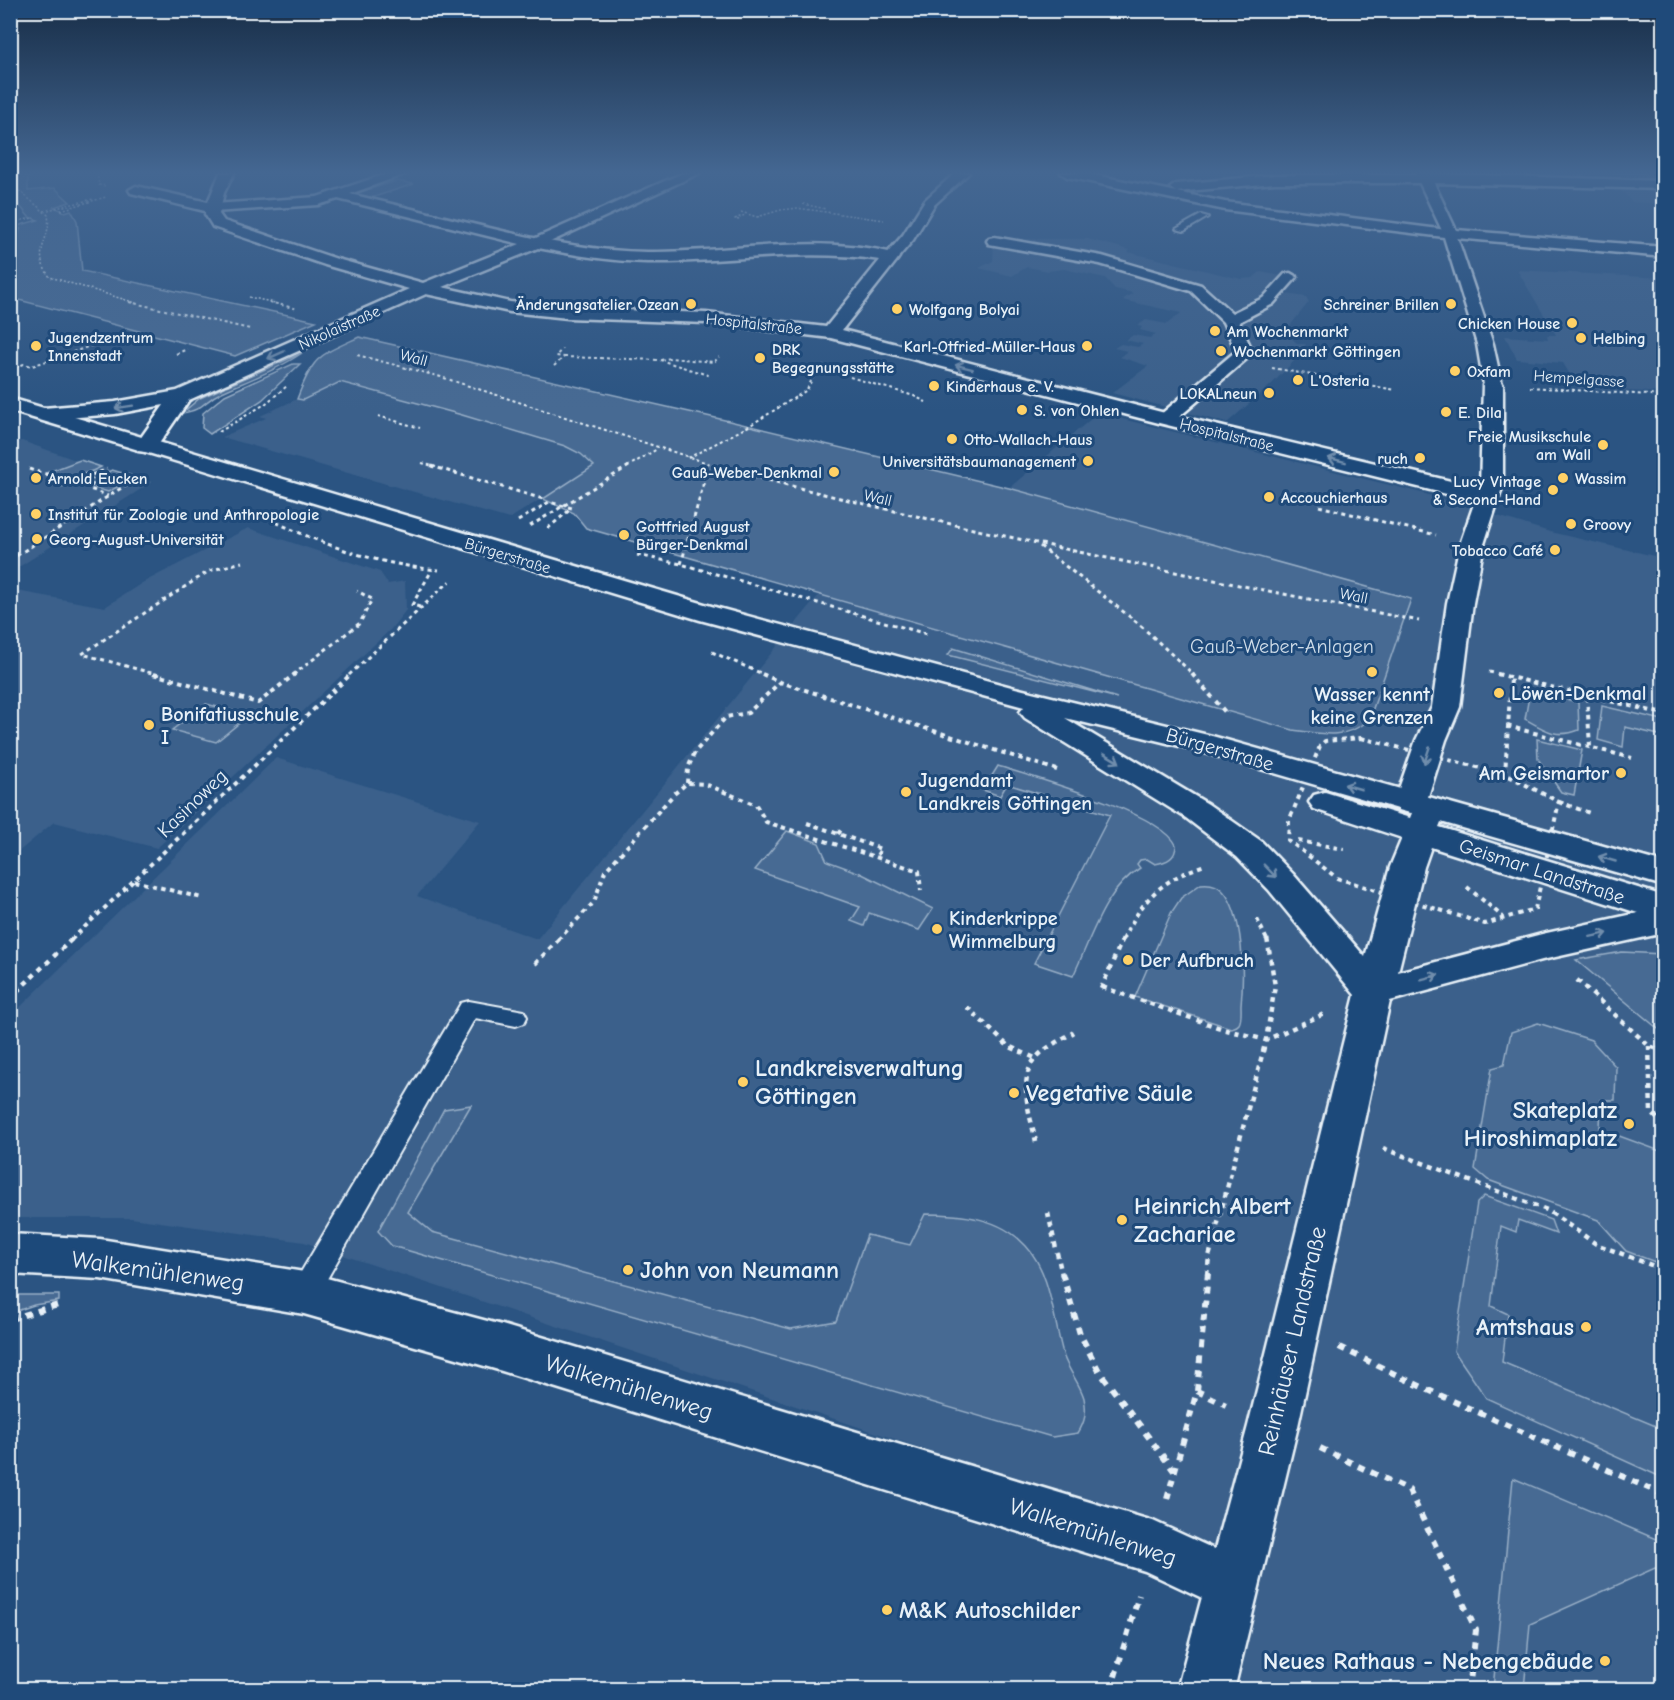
<svg xmlns="http://www.w3.org/2000/svg" width="1674" height="1700" font-family="'Comic Neue',sans-serif">
  <style>
    .built { fill: #3a608b }
    .green { fill: #476b93; stroke: #98aec6; stroke-width: 1.5 }
    .lines { fill: none; stroke-linecap: round; stroke-linejoin: round }
    .service-casing { stroke: #e8f1f8; stroke-width: 4 }
    .pedestrian-casing { stroke: #e8f1f8; stroke-width: 5 }
    .minor-casing { stroke: #e8f1f8; stroke-width: 5 }
    .secondary-casing { stroke: #e8f1f8; stroke-width: 5 }
    .path-far5 { stroke: #e8f1f8; stroke-width: 1.5; stroke-dasharray: 2 2; stroke-linecap: butt }
    .path-far4 { stroke: #e8f1f8; stroke-width: 2; stroke-dasharray: 3 3; stroke-linecap: butt }
    .path-far3 { stroke: #e8f1f8; stroke-width: 3; stroke-dasharray: 4 4; stroke-linecap: butt }
    .path-far2 { stroke: #e8f1f8; stroke-width: 4; stroke-dasharray: 4.5 4.5; stroke-linecap: butt }
    .path-far1 { stroke: #e8f1f8; stroke-width: 4.5; stroke-dasharray: 5 5; stroke-linecap: butt }
    .path { stroke: #e8f1f8; stroke-width: 6; stroke-dasharray: 7 7; stroke-linecap: butt }
    .service { fill: #1f4a7a; fill-rule: evenodd }
    .pedestrian { fill: #1f4a7a; fill-rule: evenodd }
    .minor { fill: #1f4a7a; fill-rule: evenodd }
    .secondary { fill: #1f4a7a; fill-rule: evenodd }
    .oneway { stroke: #6f8dac }
    .poi-dot { fill: #ffd166; stroke: #1f4a7a; stroke-width: 2 }
    .labels { text-anchor: middle; stroke-width: 6; stroke-linejoin: round; paint-order: stroke }
    .far-poi-label { font-size: 16px; font-weight: bold; fill: #e8f1f8; stroke: #1f4a7a; text-anchor: start }
    .far-street-label { font-size: 16px; fill: #e8f1f8; stroke: #1f4a7a }
    .park-label { font-size: 20px; fill: #d0dde9; stroke: #1f4a7a }
    .poi-label { font-size: 20px; font-weight: bold; fill: #e8f1f8; stroke: #1f4a7a; text-anchor: start }
    .street-label { font-size: 20px; fill: #e8f1f8; stroke: #1f4a7a }
    .near-poi-label { font-size: 24px; font-weight: bold; fill: #e8f1f8; stroke: #1f4a7a; text-anchor: start }
    .near-street-label { font-size: 24px; fill: #e8f1f8; stroke: #1f4a7a }
  </style>
  <rect width="100%" height="100%" fill="#2b5482"/>
  <filter id="ink" filterUnits="userSpaceOnUse"><feTurbulence type="fractalNoise" baseFrequency=".0167" numOctaves="2"/><feDisplacementMap in="SourceGraphic" scale="12" xChannelSelector="R" yChannelSelector="G"/><feConvolveMatrix kernelMatrix="1 2 1 2 8 2 1 2 1" color-interpolation-filters="sRGB"/></filter>
  <g filter="url(#ink)">
    <g class="built">
      <polygon points="1617,186 1650,188 1663,204 1632,202"/>
      <polygon points="994,239 1088,239 1130,250 1128,252 1241,279 1253,278 1260,272 1299,279 1286,294 1306,297 1309,302 1285,332 1298,344 1306,344 1294,361 1272,384 1227,423 1112,393 1148,366 1120,357 1127,351 1114,348 1121,344 1138,347 1143,344 1126,340 1133,335 1150,338 1156,334 1140,330 1142,327 1137,326 1146,320 1167,324 1181,313 1122,300 1133,293 1115,289 1105,278 1064,269 1048,271 1027,267 1012,276 979,268 993,261"/>
      <polygon points="1517,270 1663,278 1663,393 1578,388 1563,363 1517,359 1505,336 1548,339 1547,335 1556,335"/>
      <polygon points="340,382 462,415 565,446 581,454 594,466 509,519 222,437 266,418 260,416 297,399 304,400"/>
      <polygon points="1098,413 1422,493 1550,532 1663,558 1663,1689 1219,1689 1251,1558 304,1242 131,1218 11,1218 11,1016 276,758 480,821 417,896 537,939 819,595 1293,730 1323,735 1347,734 1360,728 1165,532 1009,488"/>
      <polygon points="22,441 73,459 152,482 11,572 11,442"/>
      <polygon points="248,528 380,572 388,584 405,581 406,610 391,629 157,848 54,822 11,858 11,590 105,607 142,583"/>
    </g>
    <g class="green">
      <polygon points="11,173 28,176 28,191 55,188 70,202 54,207 65,212 71,210 77,221 82,271 316,321 235,356 11,298 11,291 17,289 10,283 11,262 20,229 17,226 38,220 29,217 11,195"/>
      <path d="M1580 173C1598 173 1654 169 1663 181L1585 180Z"/>
      <polygon points="397,181 414,184 368,199 351,195"/>
      <path d="M359 337 729 421 1009 488 1411 599 1369 720C1346 740 1321 734 1293 730L586 528 574 513 543 499 594 466 581 454 565 446 462 415 340 382 303 400 297 399C314 355 318 356 359 337Z"/>
      <path d="M302 353C277 370 249 380 222 392 203 401 204 410 182 413L200 398Z"/>
      <polygon points="293,364 300,364 262,400 210,434 202,428 203,413 225,395"/>
      <path d="M80 460 101 467C84 476 65 479 46 473Z"/>
      <polygon points="112,470 136,477 108,492 95,488 99,484 97,477"/>
      <polygon points="953,648 1117,698 948,655"/>
      <path d="M1540 693 1578 702 1579 730C1557 739 1544 730 1525 719L1529 696Z"/>
      <polygon points="206,704 249,715 216,742 172,730"/>
      <polygon points="1602,706 1663,720 1663,736 1625,727 1623,747 1598,740"/>
      <polygon points="1537,739 1582,750 1574,795 1561,792 1538,759"/>
      <path d="M998 766C1033 777 1162 813 1176 845 1176 858 1167 862 1155 864L1147 859 1140 860 1137 864 1140 868C1104 890 1091 939 1073 976L1034 963 1110 815 1007 784 1000 796 983 790Z"/>
      <polygon points="787,831 819,843 827,861 860,873 933,909 919,930 869,913 864,926 851,921 860,907 755,870"/>
      <path d="M1201 884C1209 883 1217 884 1223 891 1244 914 1244 975 1241 1005 1241 1010 1242 1019 1239 1024 1237 1027 1234 1027 1231 1028L1135 997 1171 913 1181 898Z"/>
      <polygon points="1622,952 1663,954 1663,1033 1576,960"/>
      <polygon points="1538,1023 1591,1040 1616,1067 1615,1100 1601,1100 1600,1129 1663,1152 1663,1265 1626,1251 1598,1220 1488,1180 1475,1169 1492,1068 1504,1065 1511,1032"/>
      <path d="M471 1105 408 1212 432 1232 791 1329 836 1321 867 1235 910 1245 925 1214C961 1214 1000 1217 1026 1246 1052 1274 1053 1321 1064 1357 1069 1371 1080 1384 1084 1398 1087 1412 1085 1422 1078 1433L1052 1437 392 1246 378 1231 444 1109Z"/>
      <polygon points="1484,1196 1551,1220 1556,1234 1518,1220 1516,1232 1501,1226 1491,1306 1508,1314 1502,1362 1663,1429 1663,1478 1486,1398 1454,1351 1477,1203"/>
      <polygon points="11,1295 59,1295 59,1301 34,1305 11,1313"/>
      <polygon points="1513,1478 1663,1542 1663,1571 1655,1568 1530,1624 1524,1689 1493,1689"/>
    </g>
    <g class="lines">
      <defs>
        <g id="service">
          <polygon points="1201,215 1208,217 1184,231 1176,229"/>
          <polygon points="469,1001 524,1011 527,1017 524,1023 516,1026 475,1018 314,1302 304,1305 294,1302 291,1293 294,1284 461,1003"/>
        </g>
        <g id="pedestrian">
          <polygon points="389,173 408,173 350,194 437,215 438,218 437,221 432,222 338,199 318,205 213,212 207,208 213,204 317,197"/>
          <polygon points="683,173 700,173 539,247 534,248 527,244 529,241"/>
          <polygon points="955,173 969,173 934,205 913,240 896,260 886,260 884,257 903,235 925,200"/>
          <polygon points="1061,173 1086,173 1225,202 1455,231 1493,344 1502,385 1499,389 1487,389 1484,385 1477,344 1444,237 1225,210 1067,177"/>
          <polygon points="1275,175 1425,175 1431,179 1425,183 1275,183 1176,192 1170,188 1176,184"/>
          <polygon points="994,237 1102,256 1201,285 1232,313 1263,298 1285,274 1290,273 1297,277 1273,304 1239,322 1253,352 1251,355 1172,423 1160,423 1157,419 1160,415 1236,351 1223,322 1191,291 1100,264 989,244 987,241 989,238"/>
        </g>
        <g id="minor">
          <path d="M220 173H234L224 193 219 214 224 221 337 259 423 283 520 244 427 221 425 218 427 215 432 214C502 231 574 251 647 252 729 253 815 233 897 254L899 257 897 260 842 330 1169 414 1480 488 1483 385 1486 381H1500L1503 385V485L1484 544 1473 603 1460 707 1446 740 1426 803 1421 810 1410 813 1399 810 1394 803 1416 740 1432 707 1447 603 1460 544 1475 501 1159 423 831 338 706 323 568 318 510 312 426 294 189 400 154 451 146 452 138 451 135 446 164 405 115 414 43 420 36 418 33 414 36 410 43 408 115 402 177 391 409 289 325 265 213 227 205 214V211L131 193 129 190 136 186 208 202ZM538 248C574 255 610 261 647 262 725 263 802 248 880 260L826 327 706 313 568 308 510 302 442 287Z"/>
          <polygon points="1415,173 1664,181 1664,189 1434,183 1456,230 1664,247 1664,257 1445,237"/>
          <polygon points="10,1234 100,1239 304,1272 502,1325 1153,1521 1251,1566 1259,1585 1251,1604 1232,1612 1145,1571 502,1371 304,1314 100,1279 10,1274"/>
        </g>
        <path id="secondary" d="M10 398 718 608 1015 688 1212 736 1664 863V886L1441 822 1439 827 1664 896V933L1542 960 1390 1001 1298 1426 1234 1690H1177L1248 1426 1355 995 1269 890 1237 857 1186 818 1025 718 1020 712 1024 707 700 620 10 411ZM1065 718 1192 749 1412 813 1410 818 1325 792 1314 795 1309 802 1314 809 1402 838 1390 867 1365 957 1293 874 1261 841 1208 804ZM1431 847 1638 913 1542 934 1398 972 1424 867Z"/>
      </defs>
      <use href="#service" class="service-casing"/>
      <use href="#pedestrian" class="pedestrian-casing"/>
      <use href="#minor" class="minor-casing"/>
      <use href="#secondary" class="secondary-casing"/>
      <g class="path-far5">
        <polyline points="97,173 99,185 106,186"/>
        <path d="M10 183 48 215C52 240 30 251 50 277L136 303"/>
        <polyline points="803,204 826,209"/>
        <polyline points="61,210 106,197"/>
        <polyline points="44,211 93,199"/>
        <polyline points="741,212 757,217"/>
        <polyline points="757,217 781,210 797,208 884,220"/>
        <polyline points="739,220 735,219 745,215"/>
        <polyline points="10,222 34,218"/>
        <polyline points="249,297 275,303"/>
      </g>
      <g class="path-far4">
        <polyline points="129,302 250,329"/>
        <polyline points="269,302 298,309"/>
        <polyline points="176,354 187,349"/>
        <polyline points="357,355 441,377 720,467"/>
        <polyline points="564,357 660,360 711,376"/>
        <polyline points="661,360 670,358 714,362 719,357"/>
        <polyline points="554,366 564,357 556,356 562,349"/>
        <polyline points="1272,368 1396,390"/>
        <polyline points="10,369 24,364 32,366 123,335 140,337"/>
        <polyline points="850,377 914,396 926,402"/>
        <polyline points="1530,387 1664,396"/>
        <polyline points="378,416 420,428"/>
        <polyline points="219,432 265,404 287,386"/>
        <polyline points="688,458 749,426 807,390 817,368 824,365"/>
        <polyline points="422,463 436,467"/>
        <polyline points="627,467 657,449"/>
        <polyline points="704,467 704,463"/>
      </g>
      <g class="path-far3">
        <polyline points="431,466 543,499"/>
        <path d="M714 466C947 528 1183 574 1419 621"/>
        <path d="M29 469C58 479 79 482 107 469"/>
        <polyline points="90,477 94,481 90,489 108,496"/>
        <polyline points="59,479 63,487"/>
        <polyline points="1319,506 1436,535"/>
        <path d="M269 519C324 545 378 565 439 570"/>
        <polyline points="518,521 549,502 572,508 546,530"/>
        <polyline points="530,526 629,466"/>
        <polyline points="1040,546 1139,624 1194,675"/>
        <polyline points="637,555 681,564 930,635"/>
        <polyline points="10,560 118,490 141,478"/>
        <polyline points="681,564 703,486 704,466"/>
        <polyline points="420,607 412,605 432,570"/>
        <polyline points="712,652 765,675"/>
        <polyline points="1489,672 1503,675"/>
        <polyline points="159,675 82,654 209,571 242,562"/>
        <polyline points="293,675 360,623 372,599 357,591"/>
        <polyline points="349,675 450,581"/>
      </g>
      <g class="path-far2">
        <polyline points="153,674 258,703 295,674"/>
        <polyline points="762,674 780,682 1057,770"/>
        <polyline points="1192,674 1226,713"/>
        <polyline points="1497,674 1664,714"/>
        <polyline points="1587,697 1590,747"/>
        <polyline points="1507,726 1632,758"/>
        <polygon points="1361,738 1505,774 1559,802 1535,909 1485,924 1337,878 1288,840 1289,821 1320,746 1325,741"/>
        <polyline points="1505,774 1511,679"/>
        <polyline points="687,783 688,768 695,752 726,717 748,713 780,682"/>
        <polyline points="1559,802 1590,813"/>
        <polyline points="807,823 881,849 876,857"/>
        <polyline points="838,834 843,827"/>
        <polyline points="1298,841 1344,849"/>
        <polyline points="134,881 202,898"/>
        <polyline points="1467,887 1503,917"/>
        <polyline points="1257,919 1267,940"/>
        <polyline points="71,940 351,674"/>
        <polyline points="558,940 594,902 605,871 674,794 687,783 705,784 756,805 766,822 919,871 921,891"/>
        <path d="M1123 940C1143 898 1161 880 1205 865"/>
      </g>
      <g class="path-far1">
        <polyline points="535,964 560,938"/>
        <polyline points="1577,980 1649,1046 1664,1051"/>
        <polyline points="1102,987 1223,1029 1266,1040 1324,1014"/>
        <polyline points="1101,989 1123,938"/>
        <polyline points="10,998 73,938"/>
        <polyline points="967,1007 1008,1046 1035,1058"/>
        <polyline points="1649,1046 1651,1112 1664,1126"/>
        <path d="M1036 1142C1031 1118 1017 1081 1035 1059 1045 1047 1061 1040 1074 1032"/>
        <polyline points="1383,1148 1547,1210 1596,1244 1664,1270"/>
        <polyline points="1048,1213 1062,1275"/>
        <polyline points="1207,1275 1209,1257 1266,1040 1275,986 1267,938"/>
      </g>
      <g class="path">
        <polyline points="1062,1273 1080,1334 1099,1371 1174,1471"/>
        <polyline points="10,1319 58,1305"/>
        <polyline points="1339,1347 1426,1389 1664,1495"/>
        <polyline points="1197,1391 1226,1405"/>
        <polyline points="1320,1448 1409,1490 1476,1630 1469,1690"/>
        <polyline points="1167,1499 1197,1391 1208,1273"/>
        <polyline points="1111,1690 1139,1595"/>
      </g>
      <use href="#service" class="service"/>
      <use href="#pedestrian" class="pedestrian"/>
      <use href="#minor" class="minor"/>
      <use href="#secondary" class="secondary"/>
    </g>
    <defs><path id="oneway-shaft" d="M-6 0H5M1.5-3L5.5 0L1.5 3" fill="none" stroke-width="1.6" stroke-linecap="round" stroke-linejoin="round" transform="scale(1.5)"/></defs>
    <g class="oneway">
      <use href="#oneway-shaft" transform="translate(276 355) rotate(156)"/>
      <use href="#oneway-shaft" transform="translate(964 367) rotate(-166)"/>
      <use href="#oneway-shaft" transform="translate(124 407) rotate(171)"/>
      <use href="#oneway-shaft" transform="translate(1337 460) rotate(-166)"/>
      <use href="#oneway-shaft" transform="translate(1427 755) rotate(108)"/>
      <use href="#oneway-shaft" transform="translate(1112 758) rotate(31)"/>
      <use href="#oneway-shaft" transform="translate(1353 787) rotate(-164)"/>
      <use href="#oneway-shaft" transform="translate(1607 859) rotate(-164)"/>
      <use href="#oneway-shaft" transform="translate(1270 871) rotate(46)"/>
      <use href="#oneway-shaft" transform="translate(1599 935) rotate(-12)"/>
      <use href="#oneway-shaft" transform="translate(1430 977) rotate(-15)"/>
    </g>
  </g>
  <linearGradient id="sky" x2="0" y2="1"><stop stop-color="#182e48"/><stop offset="0.42" stop-color="#446792"/><stop offset="1" stop-color="#446792" stop-opacity="0"/></linearGradient>
  <rect width="1674" height="411" fill="url(#sky)"/>
  <g class="poi-dot">
    <circle cx="691" cy="304" r="6"/>
    <circle cx="1451" cy="304" r="6"/>
    <circle cx="897" cy="309" r="6"/>
    <circle cx="1572" cy="323" r="6"/>
    <circle cx="1215" cy="331" r="6"/>
    <circle cx="1581" cy="338" r="6"/>
    <circle cx="36" cy="346" r="6"/>
    <circle cx="1087" cy="346" r="6"/>
    <circle cx="1221" cy="351" r="6"/>
    <circle cx="760" cy="358" r="6"/>
    <circle cx="1455" cy="371" r="6"/>
    <circle cx="1298" cy="380" r="6"/>
    <circle cx="934" cy="386" r="6"/>
    <circle cx="1269" cy="393" r="6"/>
    <circle cx="1022" cy="410" r="6"/>
    <circle cx="1446" cy="412" r="6"/>
    <circle cx="952" cy="439" r="6"/>
    <circle cx="1603" cy="445" r="6"/>
    <circle cx="1420" cy="458" r="6"/>
    <circle cx="1088" cy="461" r="6"/>
    <circle cx="834" cy="472" r="6"/>
    <circle cx="36" cy="478" r="6"/>
    <circle cx="1563" cy="478" r="6"/>
    <circle cx="1553" cy="490" r="6"/>
    <circle cx="1269" cy="497" r="6"/>
    <circle cx="36" cy="514" r="6"/>
    <circle cx="1571" cy="524" r="6"/>
    <circle cx="624" cy="535" r="6"/>
    <circle cx="37" cy="539" r="6"/>
    <circle cx="1555" cy="550" r="6"/>
    <circle cx="1372" cy="672" r="6"/>
    <circle cx="1499" cy="693" r="6"/>
    <circle cx="149" cy="725" r="6"/>
    <circle cx="1621" cy="773" r="6"/>
    <circle cx="906" cy="792" r="6"/>
    <circle cx="937" cy="929" r="6"/>
    <circle cx="1128" cy="960" r="6"/>
    <circle cx="743" cy="1082" r="6"/>
    <circle cx="1014" cy="1093" r="6"/>
    <circle cx="1629" cy="1124" r="6"/>
    <circle cx="1122" cy="1220" r="6"/>
    <circle cx="628" cy="1270" r="6"/>
    <circle cx="1586" cy="1327" r="6"/>
    <circle cx="887" cy="1610" r="6"/>
    <circle cx="1605" cy="1661" r="6"/>
  </g>
  <g class="labels">
    <g class="far-poi-label">
      <text x="679" y="310" text-anchor="end">Änderungsatelier Ozean</text>
      <text x="1439" y="310" text-anchor="end">Schreiner Brillen</text>
      <text x="909" y="315">Wolfgang Bolyai</text>
      <text x="1560" y="329" text-anchor="end">Chicken House</text>
      <text x="1227" y="337">Am Wochenmarkt</text>
      <text x="48" y="343">Jugendzentrum<tspan x="48" dy="18">Innenstadt</tspan></text>
      <text x="1593" y="344">Helbing</text>
      <text x="1075" y="352" text-anchor="end">Karl-Otfried-Müller-Haus</text>
      <text x="772" y="355">DRK<tspan x="772" dy="18">Begegnungsstätte</tspan></text>
      <text x="1233" y="357">Wochenmarkt Göttingen</text>
      <text x="1467" y="377">Oxfam</text>
      <text x="1310" y="386">L'Osteria</text>
      <text x="946" y="392">Kinderhaus e. V.</text>
      <text x="1257" y="399" text-anchor="end">LOKALneun</text>
      <text x="1034" y="416">S. von Ohlen</text>
      <text x="1458" y="418">E. Dila</text>
      <text x="1591" y="442" text-anchor="end">Freie Musikschule<tspan x="1591" dy="18">am Wall</tspan></text>
      <text x="964" y="445">Otto-Wallach-Haus</text>
      <text x="1408" y="464" text-anchor="end">ruch</text>
      <text x="1076" y="467" text-anchor="end">Universitätsbaumanagement</text>
      <text x="822" y="478" text-anchor="end">Gauß-Weber-Denkmal</text>
      <text x="48" y="484">Arnold Eucken</text>
      <text x="1575" y="484">Wassim</text>
      <text x="1541" y="487" text-anchor="end">Lucy Vintage<tspan x="1541" dy="18">&amp; Second-Hand</tspan></text>
      <text x="1281" y="503">Accouchierhaus</text>
      <text x="48" y="520">Institut für Zoologie und Anthropologie</text>
      <text x="1583" y="530">Groovy</text>
      <text x="636" y="532">Gottfried August<tspan x="636" dy="18">Bürger-Denkmal</tspan></text>
      <text x="49" y="545">Georg-August-Universität</text>
      <text x="1543" y="556" text-anchor="end">Tobacco Café</text>
    </g>
    <g class="far-street-label">
      <text transform="translate(754 323) rotate(6)" y="6">Hospitalstraße</text>
      <text transform="translate(339 327) rotate(-24)" y="6">Nikolaistraße</text>
      <text transform="translate(414 357) rotate(15)" y="6">Wall</text>
      <text transform="translate(1579 378) rotate(4)" y="6">Hempelgasse</text>
      <text transform="translate(1227 434) rotate(14)" y="6">Hospitalstraße</text>
      <text transform="translate(878 497) rotate(13)" y="6">Wall</text>
      <text transform="translate(508 555) rotate(17)" y="6">Bürgerstraße</text>
      <text transform="translate(1354 595) rotate(11)" y="6">Wall</text>
    </g>
    <g class="park-label">
      <text x="1282" y="653">Gauß-Weber-Anlagen</text>
    </g>
    <g class="poi-label">
      <text x="1511" y="700">Löwen-Denkmal</text>
      <text x="1372" y="701" text-anchor="middle">Wasser kennt<tspan x="1372" dy="23">keine Grenzen</tspan></text>
      <text x="161" y="721">Bonifatiusschule<tspan x="161" dy="23">I</tspan></text>
      <text x="1609" y="780" text-anchor="end">Am Geismartor</text>
      <text x="918" y="787">Jugendamt<tspan x="918" dy="23">Landkreis Göttingen</tspan></text>
      <text x="949" y="925">Kinderkrippe<tspan x="949" dy="23">Wimmelburg</tspan></text>
      <text x="1140" y="967">Der Aufbruch</text>
    </g>
    <g class="street-label">
      <text transform="translate(1220 749) rotate(16)" y="7">Bürgerstraße</text>
      <text transform="translate(192 803) rotate(-44)" y="7">Kasinoweg</text>
      <text transform="translate(1542 871) rotate(18)" y="7">Geismar Landstraße</text>
    </g>
    <g class="near-poi-label">
      <text x="755" y="1076">Landkreisverwaltung<tspan x="755" dy="28">Göttingen</tspan></text>
      <text x="1026" y="1101">Vegetative Säule</text>
      <text x="1617" y="1118" text-anchor="end">Skateplatz<tspan x="1617" dy="28">Hiroshimaplatz</tspan></text>
      <text x="1134" y="1214">Heinrich Albert<tspan x="1134" dy="28">Zachariae</tspan></text>
      <text x="640" y="1278">John von Neumann</text>
      <text x="1574" y="1335" text-anchor="end">Amtshaus</text>
      <text x="899" y="1618">M&amp;K Autoschilder</text>
      <text x="1593" y="1669" text-anchor="end">Neues Rathaus - Nebengebäude</text>
    </g>
    <g class="near-street-label">
      <text transform="translate(158 1271) rotate(8)" y="8">Walkemühlenweg</text>
      <text transform="translate(1292 1341) rotate(-77)" y="8">Reinhäuser Landstraße</text>
      <text transform="translate(629 1387) rotate(17)" y="8">Walkemühlenweg</text>
      <text transform="translate(1093 1532) rotate(18)" y="8">Walkemühlenweg</text>
    </g>
  </g>
  <rect width="1674" height="1700" fill="none" stroke="#1f4a7a" stroke-width="36"/>
  <rect x="18" y="18" width="1638" height="1664" fill="none" stroke="#e8f1f8" stroke-width="2" filter="url(#ink)"/>
</svg>
